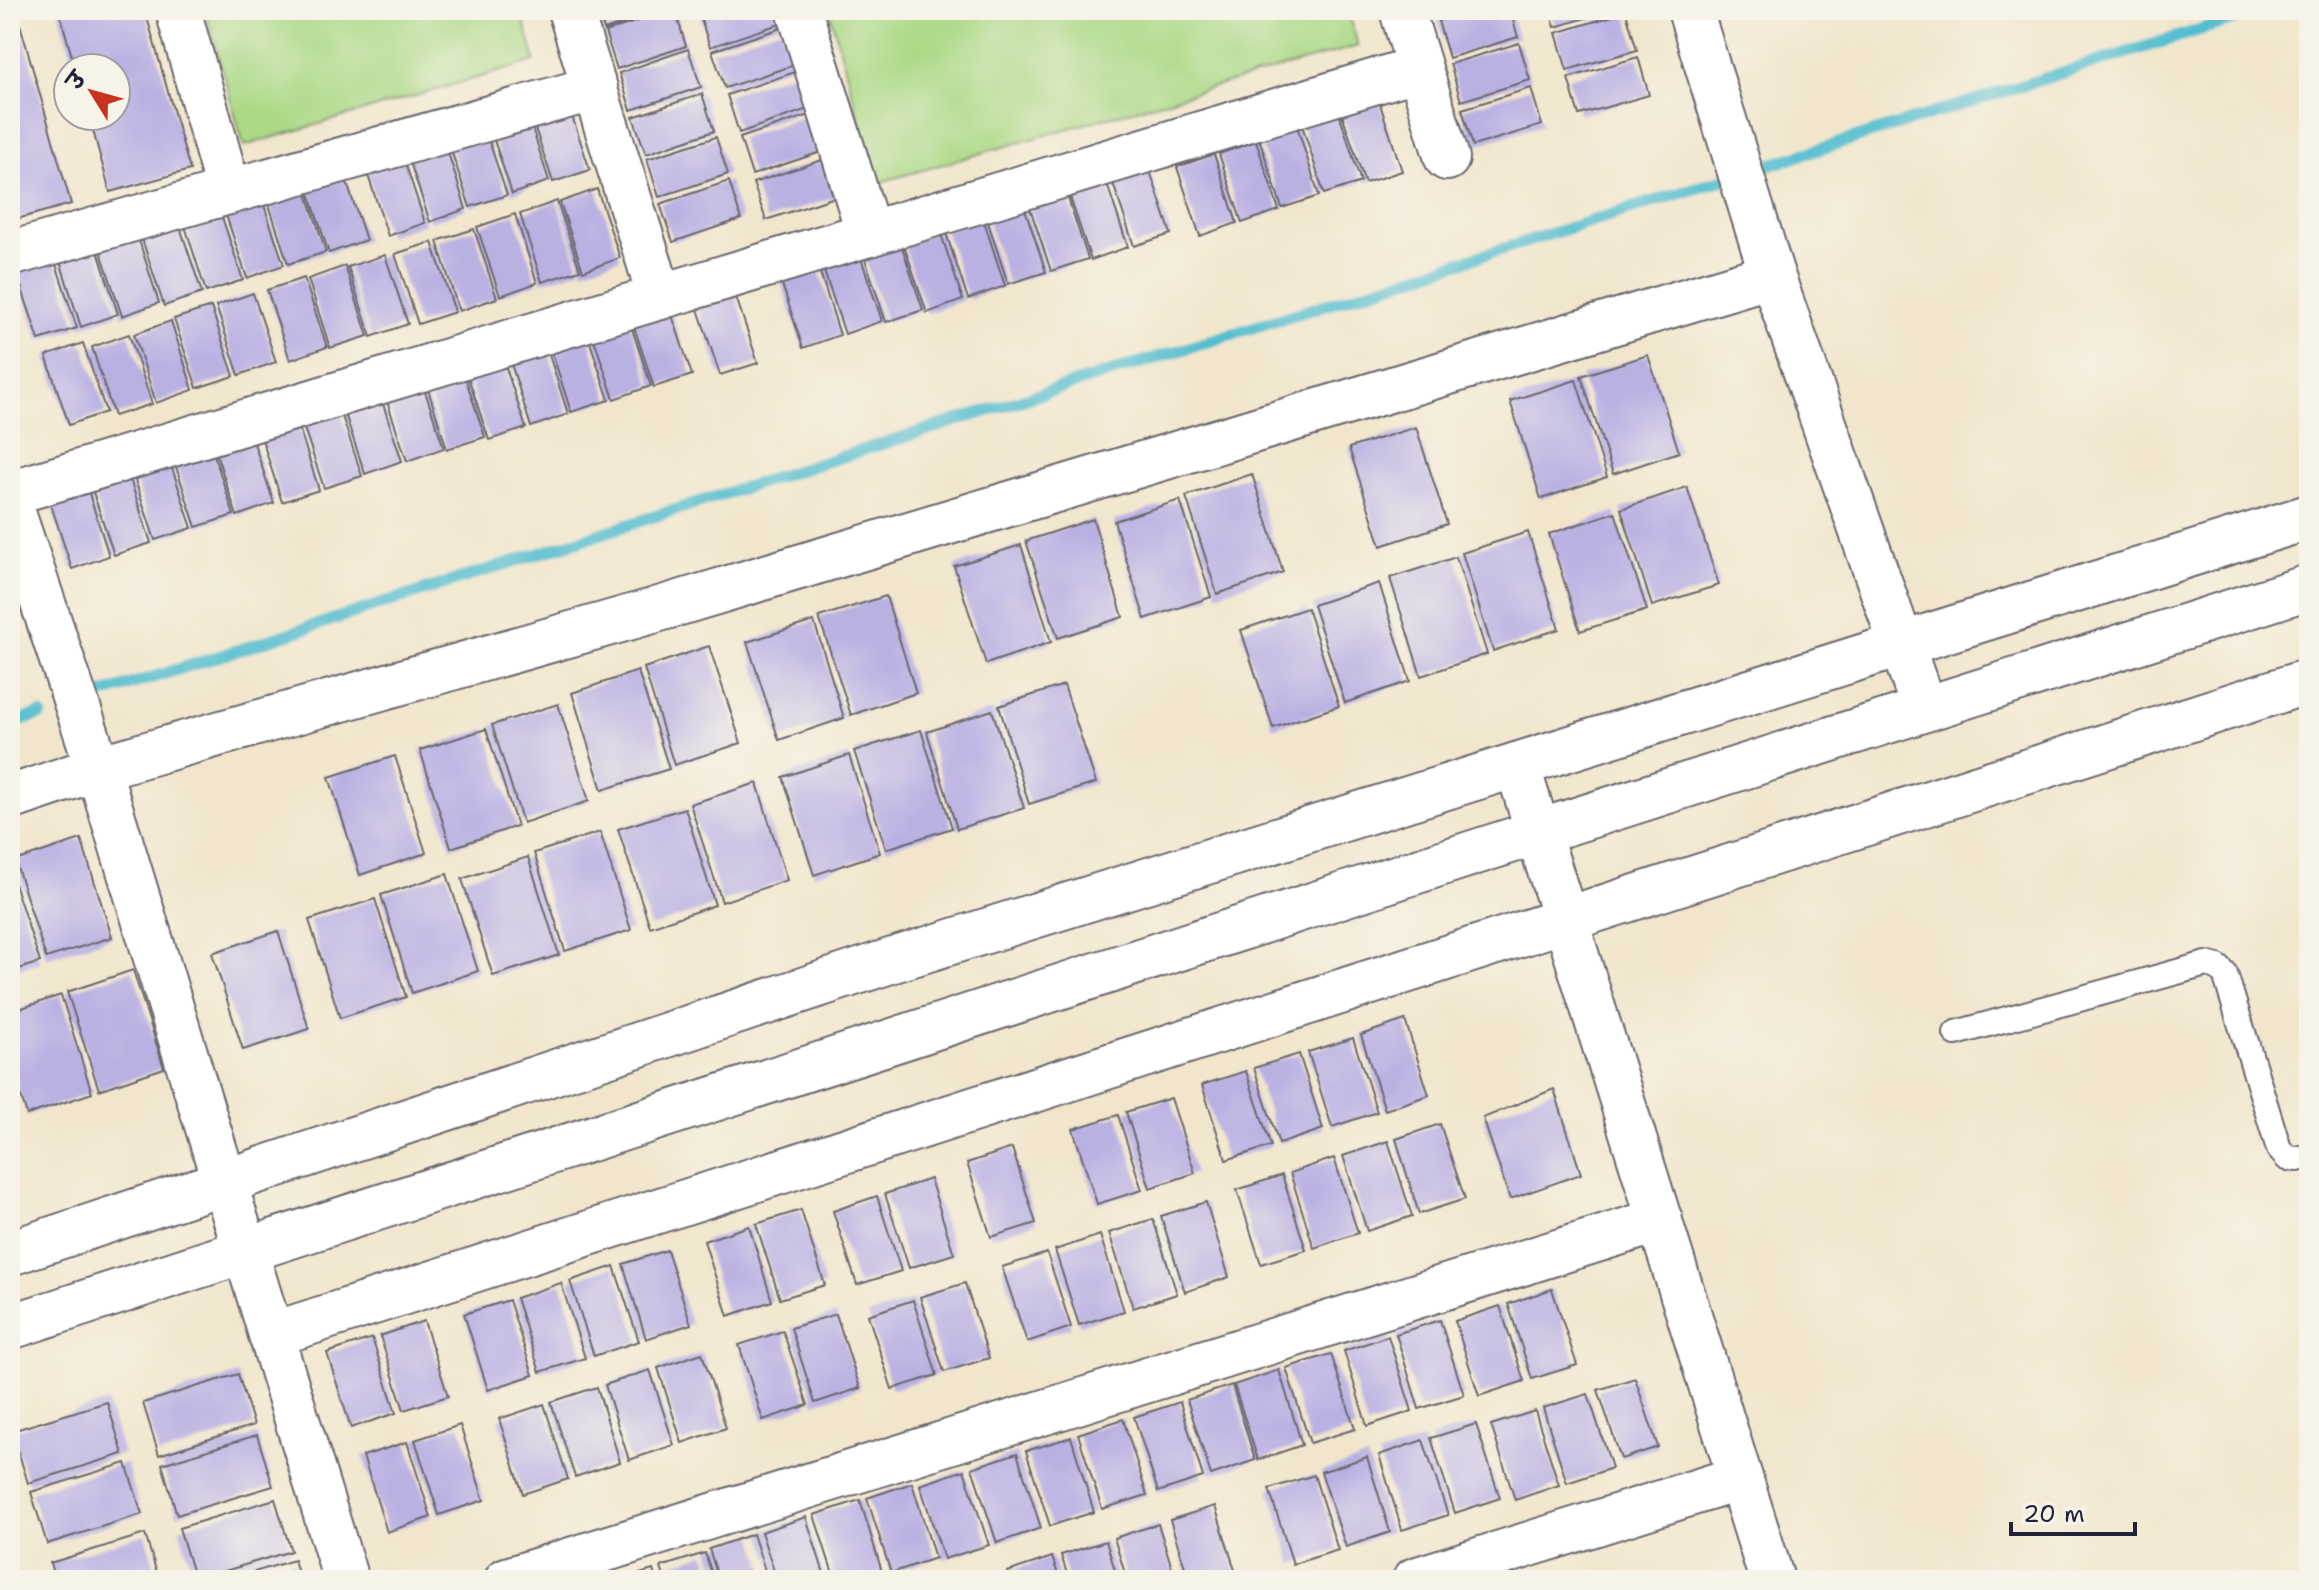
<svg xmlns="http://www.w3.org/2000/svg" width="2319" height="1590" font-family="'Shantell Sans','Playpen Sans Deva',sans-serif">
  <style>
    .green { fill: #acd986; stroke: #677e60; stroke-width: 2 }
    .lines { fill: none; stroke-linecap: round; stroke-linejoin: round }
    .stream { stroke: #53bdcf; stroke-width: 12 }
    .building { fill: #bab1e3 }
    .service-casing { stroke: #6a676e; stroke-width: 28 }
    .minor-casing { stroke: #6a676e; stroke-width: 48 }
    .tertiary-casing { stroke: #6a676e; stroke-width: 48 }
    .service { stroke: #fff; stroke-width: 24 }
    .minor { stroke: #fff; stroke-width: 44 }
    .tertiary { stroke: #fff; stroke-width: 44 }
  </style>
  <rect width="100%" height="100%" fill="#f7f3e8"/>
  <filter id="ink" filterUnits="userSpaceOnUse"><feTurbulence type="fractalNoise" baseFrequency=".0125" numOctaves="2"/><feDisplacementMap in="SourceGraphic" scale="16" xChannelSelector="R" yChannelSelector="G"/><feConvolveMatrix kernelMatrix="1 2 1 2 8 2 1 2 1" color-interpolation-filters="sRGB"/></filter>
  <filter id="wash" filterUnits="userSpaceOnUse"><feTurbulence type="fractalNoise" baseFrequency=".006" numOctaves="4" result="noise"/><feDisplacementMap in="SourceGraphic" scale="32" xChannelSelector="R" yChannelSelector="G"/><feGaussianBlur stdDeviation="1.8" result="paint"/><feColorMatrix in="noise" values="0 0 0 0 0 0 0 0 0 0 0 0 0 0 0 0 0 1.4 0 .05"/><feComposite in="paint" operator="in"/></filter>
  <g filter="url(#wash)">
    <rect width="100%" height="100%" fill="#f1e6cc"/>
    <g class="green">
      <polygon points="205,10 521,10 535,61 244,146"/>
      <polygon points="829,10 1348,10 1358,46 877,183"/>
    </g>
    <g class="lines">
      <g class="stream">
        <polyline points="95,696 796,471 2263,10"/>
        <polyline points="10,724 41,714"/>
      </g>
    </g>
    <g id="blocks">
      <g class="building">
        <polygon points="10,10 16,10 71,204 10,221"/>
        <polygon points="59,10 145,10 190,170 110,192 89,116 116,116 116,68 75,68"/>
        <polygon points="598,10 663,10 663,11 604,30"/>
        <polygon points="670,10 675,10 686,46 617,69 605,32"/>
        <polygon points="698,10 775,10 779,24 710,47"/>
        <polygon points="1473,10 1510,10 1518,37 1449,58 1438,21"/>
        <polygon points="1550,10 1609,10 1610,11 1555,27"/>
        <polygon points="1626,12 1637,50 1567,70 1556,33"/>
        <polygon points="781,28 794,65 725,88 712,51"/>
        <polygon points="1519,43 1530,80 1461,101 1450,64"/>
        <polygon points="688,49 701,87 631,110 619,73"/>
        <polygon points="1638,57 1649,95 1579,115 1568,78"/>
        <polygon points="795,72 808,109 739,133 727,95"/>
        <polygon points="1531,88 1542,125 1473,146 1462,109"/>
        <polygon points="702,94 714,131 646,154 633,117"/>
        <polygon points="567,101 590,170 553,182 530,113"/>
        <polygon points="1379,101 1402,171 1365,183 1342,114"/>
        <polygon points="527,112 549,181 512,194 489,125"/>
        <polygon points="1339,113 1361,182 1324,194 1302,125"/>
        <polygon points="809,115 821,152 752,175 740,138"/>
        <polygon points="484,126 507,195 470,207 447,138"/>
        <polygon points="1297,126 1319,196 1282,208 1259,138"/>
        <polygon points="716,137 728,174 659,197 647,159"/>
        <polygon points="444,140 466,209 430,222 407,153"/>
        <polygon points="1256,141 1279,210 1242,223 1219,154"/>
        <polygon points="402,153 425,223 388,236 365,166"/>
        <polygon points="1214,154 1237,223 1200,236 1177,167"/>
        <polygon points="822,160 835,197 766,220 753,183"/>
        <polygon points="1148,165 1171,234 1134,246 1111,177"/>
        <polygon points="343,171 366,240 329,253 306,184"/>
        <polygon points="1105,178 1128,247 1091,260 1068,191"/>
        <polygon points="729,181 741,219 673,242 660,204"/>
        <polygon points="303,182 326,252 288,264 266,195"/>
        <polygon points="597,189 620,258 583,271 560,202"/>
        <polygon points="1065,189 1088,259 1051,271 1028,202"/>
        <polygon points="261,196 284,265 247,278 224,209"/>
        <polygon points="557,201 580,270 542,282 520,214"/>
        <polygon points="1023,203 1046,272 1008,284 986,216"/>
        <polygon points="220,211 243,280 206,292 184,223"/>
        <polygon points="515,214 537,283 500,296 477,227"/>
        <polygon points="983,218 1005,286 968,299 945,230"/>
        <polygon points="179,224 202,293 164,306 141,236"/>
        <polygon points="474,229 497,298 459,311 437,241"/>
        <polygon points="940,231 963,300 927,313 903,243"/>
        <polygon points="137,234 159,303 122,316 99,246"/>
        <polygon points="900,241 923,310 886,322 863,253"/>
        <polygon points="432,242 455,312 418,324 395,254"/>
        <polygon points="96,245 118,314 81,327 59,258"/>
        <polygon points="859,252 882,321 845,334 822,265"/>
        <polygon points="385,255 408,324 371,337 348,267"/>
        <polygon points="54,258 77,328 39,340 16,271"/>
        <polygon points="345,266 368,336 330,348 308,279"/>
        <polygon points="818,266 840,335 803,348 780,278"/>
        <polygon points="304,278 327,347 290,360 267,290"/>
        <polygon points="253,293 276,362 239,375 216,306"/>
        <polygon points="735,294 758,363 720,375 697,306"/>
        <polygon points="669,306 692,375 654,387 631,318"/>
        <polygon points="211,307 234,376 197,388 174,319"/>
        <polygon points="628,317 651,386 614,399 591,330"/>
        <polygon points="171,321 193,390 156,403 134,334"/>
        <polygon points="586,330 609,400 571,412 549,343"/>
        <polygon points="129,334 152,404 114,416 92,347"/>
        <polygon points="83,343 106,412 69,425 46,356"/>
        <polygon points="546,345 568,414 531,427 509,357"/>
        <polygon points="1648,355 1679,452 1613,474 1581,376"/>
        <polygon points="503,359 526,428 489,440 466,371"/>
        <polygon points="462,368 485,437 447,449 425,380"/>
        <polygon points="421,379 444,448 407,461 384,392"/>
        <polygon points="1576,380 1607,477 1541,499 1510,401"/>
        <polygon points="379,392 402,461 365,474 342,405"/>
        <polygon points="339,407 362,476 324,488 301,419"/>
        <polygon points="297,421 319,490 282,502 260,433"/>
        <polygon points="1416,427 1447,524 1381,546 1349,448"/>
        <polygon points="251,434 274,503 237,516 214,447"/>
        <polygon points="211,446 234,515 196,527 173,458"/>
        <polygon points="169,459 192,528 155,540 132,471"/>
        <polygon points="128,473 151,543 114,555 91,486"/>
        <polygon points="1252,474 1283,572 1217,594 1186,496"/>
        <polygon points="87,487 109,556 72,569 49,499"/>
        <polygon points="1687,487 1719,585 1652,606 1621,509"/>
        <polygon points="1180,500 1211,597 1145,619 1114,521"/>
        <polygon points="1615,512 1647,610 1580,631 1549,534"/>
        <polygon points="1093,519 1123,617 1058,638 1026,541"/>
        <polygon points="1528,532 1559,629 1493,651 1462,553"/>
        <polygon points="1021,545 1051,642 986,664 954,566"/>
        <polygon points="1456,557 1487,654 1421,676 1390,578"/>
        <polygon points="1379,583 1410,681 1345,703 1313,605"/>
        <polygon points="886,596 916,693 851,715 819,617"/>
        <polygon points="1307,608 1339,706 1273,728 1241,630"/>
        <polygon points="814,621 844,718 779,740 747,642"/>
        <polygon points="709,646 741,743 674,765 644,668"/>
        <polygon points="638,671 669,769 602,790 572,693"/>
        <polygon points="1064,685 1096,783 1029,804 999,706"/>
        <polygon points="558,704 589,801 523,823 492,725"/>
        <polygon points="992,710 1024,808 957,829 927,732"/>
        <polygon points="486,729 517,826 451,848 420,750"/>
        <polygon points="921,730 952,828 886,849 854,751"/>
        <polygon points="849,755 880,853 814,875 783,777"/>
        <polygon points="395,756 426,853 360,875 329,777"/>
        <polygon points="757,783 787,880 722,902 690,804"/>
        <polygon points="685,808 715,905 650,927 618,829"/>
        <polygon points="600,832 631,930 565,951 534,853"/>
        <polygon points="81,839 112,937 46,958 15,861"/>
        <polygon points="528,857 559,955 493,976 462,879"/>
        <polygon points="10,871 40,962 10,972"/>
        <polygon points="447,874 478,971 412,993 381,895"/>
        <polygon points="375,899 406,997 340,1018 309,920"/>
        <polygon points="278,931 309,1029 243,1050 212,953"/>
        <polygon points="133,970 164,1068 99,1090 67,992"/>
        <polygon points="61,995 92,1093 27,1115 10,1063 10,1012"/>
        <polygon points="1405,1020 1429,1095 1385,1110 1361,1035"/>
        <polygon points="1353,1038 1377,1112 1332,1127 1308,1052"/>
        <polygon points="1299,1054 1323,1129 1279,1144 1254,1068"/>
        <polygon points="1246,1071 1271,1146 1226,1160 1202,1085"/>
        <polygon points="1554,1089 1581,1174 1510,1199 1483,1118"/>
        <polygon points="1171,1098 1195,1173 1150,1188 1126,1112"/>
        <polygon points="1118,1115 1142,1190 1097,1204 1073,1129"/>
        <polygon points="1440,1124 1465,1199 1419,1214 1396,1139"/>
        <polygon points="1388,1141 1412,1216 1367,1231 1343,1156"/>
        <polygon points="1012,1148 1036,1223 991,1237 967,1163"/>
        <polygon points="1334,1158 1358,1233 1314,1248 1290,1173"/>
        <polygon points="1282,1175 1306,1250 1261,1264 1237,1190"/>
        <polygon points="930,1179 954,1254 909,1268 885,1194"/>
        <polygon points="877,1196 901,1271 857,1285 833,1211"/>
        <polygon points="1206,1202 1229,1277 1185,1292 1161,1216"/>
        <polygon points="801,1210 825,1285 780,1299 756,1224"/>
        <polygon points="1153,1219 1177,1294 1133,1308 1109,1233"/>
        <polygon points="749,1226 772,1301 728,1316 704,1241"/>
        <polygon points="1100,1235 1124,1311 1079,1325 1055,1250"/>
        <polygon points="667,1250 691,1324 646,1339 623,1264"/>
        <polygon points="1047,1253 1071,1327 1027,1342 1002,1267"/>
        <polygon points="614,1266 639,1341 594,1356 570,1281"/>
        <polygon points="561,1283 585,1358 540,1372 516,1298"/>
        <polygon points="965,1283 989,1358 944,1372 920,1297"/>
        <polygon points="1552,1289 1577,1365 1532,1379 1508,1304"/>
        <polygon points="509,1300 533,1375 488,1390 464,1314"/>
        <polygon points="913,1300 937,1375 892,1389 868,1315"/>
        <polygon points="1500,1306 1524,1381 1479,1396 1455,1321"/>
        <polygon points="836,1314 860,1388 815,1403 791,1328"/>
        <polygon points="1440,1320 1464,1395 1419,1409 1396,1334"/>
        <polygon points="424,1321 448,1396 404,1410 380,1336"/>
        <polygon points="783,1331 808,1405 763,1420 739,1345"/>
        <polygon points="1388,1336 1412,1411 1367,1426 1344,1351"/>
        <polygon points="372,1338 396,1413 351,1428 327,1353"/>
        <polygon points="702,1353 726,1428 682,1443 658,1368"/>
        <polygon points="1331,1354 1355,1429 1310,1443 1286,1368"/>
        <polygon points="650,1370 674,1445 629,1460 605,1385"/>
        <polygon points="1279,1370 1302,1445 1258,1460 1234,1385"/>
        <polygon points="238,1374 254,1425 159,1455 143,1403"/>
        <polygon points="1635,1378 1658,1447 1621,1459 1598,1390"/>
        <polygon points="1232,1385 1255,1460 1211,1475 1187,1400"/>
        <polygon points="597,1387 620,1462 575,1477 551,1402"/>
        <polygon points="1588,1394 1612,1468 1567,1483 1543,1408"/>
        <polygon points="107,1402 123,1454 28,1483 12,1431"/>
        <polygon points="1180,1402 1203,1477 1158,1492 1134,1417"/>
        <polygon points="544,1404 568,1479 523,1494 499,1419"/>
        <polygon points="1535,1411 1559,1485 1515,1500 1491,1425"/>
        <polygon points="1123,1419 1147,1495 1102,1509 1078,1434"/>
        <polygon points="1476,1424 1500,1498 1455,1513 1431,1438"/>
        <polygon points="460,1425 484,1500 439,1515 415,1440"/>
        <polygon points="257,1435 273,1486 177,1515 162,1464"/>
        <polygon points="1071,1437 1094,1512 1050,1526 1026,1451"/>
        <polygon points="1423,1440 1448,1515 1402,1530 1379,1455"/>
        <polygon points="407,1442 431,1517 387,1532 363,1456"/>
        <polygon points="1017,1453 1041,1528 997,1543 972,1468"/>
        <polygon points="1367,1457 1390,1532 1346,1547 1321,1472"/>
        <polygon points="126,1463 142,1514 47,1544 31,1492"/>
        <polygon points="964,1470 989,1545 944,1559 920,1485"/>
        <polygon points="1314,1475 1338,1550 1293,1564 1269,1489"/>
        <polygon points="912,1483 935,1558 891,1573 867,1498"/>
        <polygon points="275,1499 291,1551 195,1580 179,1528"/>
        <polygon points="860,1500 883,1575 869,1580 835,1580 814,1515"/>
        <polygon points="1215,1506 1238,1580 1189,1580 1170,1520"/>
        <polygon points="806,1517 826,1580 777,1580 761,1532"/>
        <polygon points="1158,1524 1176,1580 1127,1580 1114,1538"/>
        <polygon points="145,1534 159,1580 55,1580 50,1563"/>
        <polygon points="753,1534 768,1580 719,1580 709,1549"/>
        <polygon points="1106,1541 1118,1580 1069,1580 1061,1555"/>
        <polygon points="705,1553 714,1580 665,1580 661,1567"/>
        <polygon points="1052,1557 1060,1580 1010,1580 1007,1572"/>
        <polygon points="294,1560 300,1580 231,1580 231,1579"/>
        <polygon points="653,1570 656,1580 623,1580 623,1579"/>
      </g>
    </g>
  </g>
  <g filter="url(#ink)">
    <use href="#blocks" fill-opacity="0" stroke="#6a676e" stroke-width="2"/>
    <g class="lines">
      <defs>
        <polyline id="service" points="1956,1033 2206,964 2218,967 2225,974 2279,1149 2287,1158 2298,1159 2309,1156"/>
        <g id="minor">
          <polyline points="178,10 229,192"/>
          <polyline points="570,10 660,297"/>
          <polyline points="799,10 869,234"/>
          <polyline points="1402,10 1447,158"/>
          <polyline points="1690,10 1772,275 1924,709"/>
          <polyline points="10,254 595,88"/>
          <polyline points="10,493 1419,68"/>
          <polyline points="10,504 98,768 346,1580"/>
          <polyline points="1517,765 1772,1580"/>
          <polyline points="10,798 98,768 656,610 1772,275"/>
          <polyline points="271,1335 2309,681"/>
          <polyline points="507,1580 1660,1220"/>
          <polyline points="1415,1580 1740,1478"/>
        </g>
        <g id="tertiary">
          <polyline points="10,1253 890,961 2309,517"/>
          <polyline points="10,1327 1479,851 2309,587"/>
        </g>
      </defs>
      <use href="#service" class="service-casing"/>
      <use href="#minor" class="minor-casing"/>
      <use href="#tertiary" class="tertiary-casing"/>
      <use href="#service" class="service"/>
      <use href="#minor" class="minor"/>
      <use href="#tertiary" class="tertiary"/>
    </g>
  </g>
  <rect width="2319" height="1590" fill="none" stroke="#f7f3e8" stroke-width="40"/>
  <g transform="translate(92 92) rotate(307)"><circle r="38" fill="#f7f3e8" stroke="#a29fa3" stroke-width="2"/>
  <path d="M0-6L14 30L0 20L-14 30Z" fill="#c8321e"/>
  <text y="-12" font-size="22" font-weight="bold" text-anchor="middle" fill="#22223b">उ</text>
  </g>
  <path d="M2011 1522v12h124v-12" fill="none" stroke="#22223b" stroke-width="4"/>
  <text x="2023" y="1522" font-size="24" fill="#22223b" stroke="#f7f3e8" stroke-width="6" paint-order="stroke">20 m</text>
</svg>
